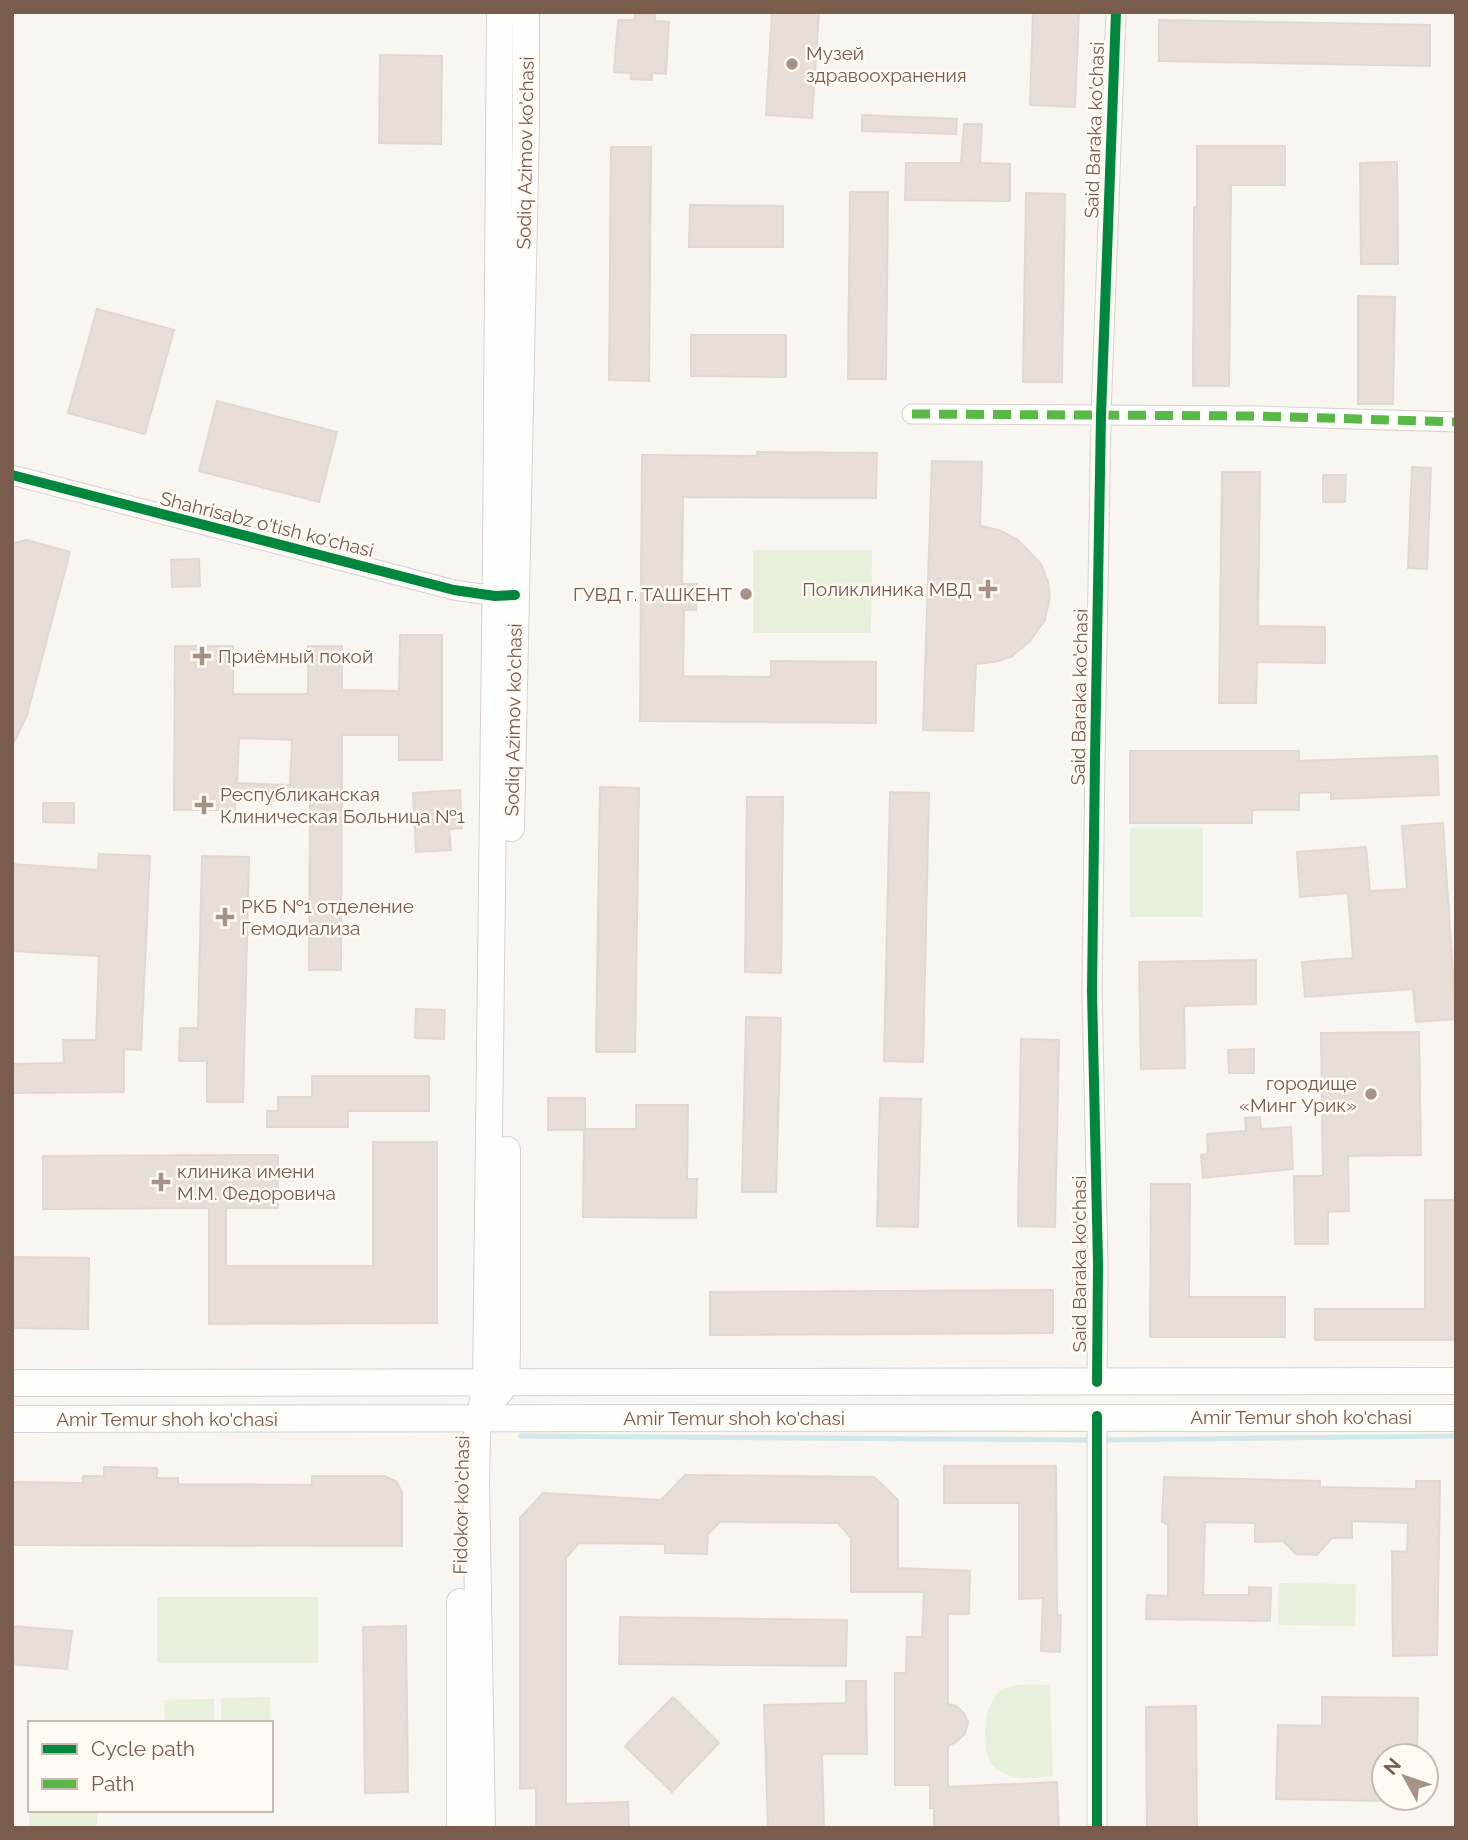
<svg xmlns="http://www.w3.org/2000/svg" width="1468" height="1840" font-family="Raleway,sans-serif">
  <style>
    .green { fill: #e7f0db }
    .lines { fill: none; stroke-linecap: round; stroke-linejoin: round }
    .stream { stroke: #d0e8ea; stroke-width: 5 }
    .building { fill: #e6ded7; stroke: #e2d8d2; stroke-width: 2; fill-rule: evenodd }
    .street-casing { stroke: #d7d1cb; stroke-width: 21 }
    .secondary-casing { stroke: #d9d2cb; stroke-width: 28 }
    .street { stroke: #fefefd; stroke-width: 19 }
    .secondary { stroke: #fefefd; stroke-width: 26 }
    .quiet { stroke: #58b947; stroke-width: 9; stroke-dasharray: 18 9; stroke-linecap: butt }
    .cycleway-casing { stroke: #fffaf3; stroke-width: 15 }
    .cycleway { stroke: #00873e; stroke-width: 10 }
    .poi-dot { fill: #a69286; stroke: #fffaf3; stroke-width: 2.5 }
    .labels { text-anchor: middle; stroke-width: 5; stroke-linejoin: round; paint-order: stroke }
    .poi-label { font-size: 19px; fill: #7a5c4d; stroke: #fffaf3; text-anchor: start }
    .street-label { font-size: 19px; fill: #7a5c4d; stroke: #fffaf3 }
  </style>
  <rect width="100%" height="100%" fill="#f9f5f0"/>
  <g class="green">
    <polygon points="753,550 872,550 871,633 753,633"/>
    <rect x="1130" y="828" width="73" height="89"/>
    <polygon points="1279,1583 1356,1584 1355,1626 1278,1625"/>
    <rect x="157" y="1597" width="161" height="66"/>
    <path d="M1050 1685 1053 1776C1040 1777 1021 1781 1010 1776 1004 1774 995 1769 992 1764 980 1748 983 1701 1002 1690 1015 1682 1035 1685 1050 1685Z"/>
    <polygon points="270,1697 271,1723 221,1723 221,1698"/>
    <polygon points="214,1699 214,1723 165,1723 164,1700"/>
    <polygon points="29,1807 30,1810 97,1810 97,1828 29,1828"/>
  </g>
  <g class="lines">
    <g class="stream">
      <polyline points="521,1436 1092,1440"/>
      <polyline points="1102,1440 1456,1436"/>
    </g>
  </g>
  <g class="building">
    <polygon points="772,12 819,12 812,118 766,115"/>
    <polygon points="1033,12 1079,12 1075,107 1030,105"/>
    <polygon points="635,14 655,15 655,21 669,22 666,74 652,73 652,80 631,79 632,73 614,72 618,20 634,20"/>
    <polygon points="1159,20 1430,25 1430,66 1159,61"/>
    <polygon points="380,55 442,56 441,144 379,143"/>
    <polygon points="862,115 957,119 956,134 862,131"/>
    <polygon points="964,124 982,124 980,163 1010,164 1010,201 905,200 906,163 961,163"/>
    <polygon points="1197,146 1285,146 1285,185 1231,185 1229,386 1193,386 1194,207 1197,207"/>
    <polygon points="611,147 651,147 649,381 609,380"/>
    <polygon points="1397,162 1398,264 1361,264 1360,163"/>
    <polygon points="850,192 888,192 886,379 848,379"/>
    <polygon points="1026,193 1065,194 1062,382 1023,382"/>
    <polygon points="690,205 783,206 783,247 689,247"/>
    <polygon points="1358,296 1395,297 1393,404 1358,404"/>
    <polygon points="97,309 174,330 145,434 68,413"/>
    <polygon points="691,335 786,335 786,377 691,376"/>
    <polygon points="217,401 337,432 319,502 199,471"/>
    <polygon points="757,452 877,453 876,498 683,497 682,584 697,584 696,610 684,610 683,676 771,677 771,661 876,662 876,723 640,721 642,455 757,456"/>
    <polygon points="932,461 982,462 980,526 999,530 1018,540 1041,564 1048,582 1050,596 1045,620 1030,641 1011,657 994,662 976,664 973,731 923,730"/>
    <polygon points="1412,467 1431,468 1427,569 1408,568"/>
    <polygon points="1222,472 1260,472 1258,626 1325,627 1325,663 1257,662 1256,703 1219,703"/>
    <polygon points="1323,475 1346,475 1345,502 1323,502"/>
    <polygon points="27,540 70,552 27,715 12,747 12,543"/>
    <polygon points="199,559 200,586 172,587 171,560"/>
    <path d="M400 635H442V760H399V735H342L341 970H309L310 801H235V810H174L175 646H233V694H308V646H342V690L399 691ZM239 738 292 740 290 785 237 783Z"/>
    <polygon points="1130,751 1299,751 1299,761 1437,756 1439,795 1331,799 1331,792 1299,793 1299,810 1252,810 1252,823 1130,823"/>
    <polygon points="600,787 639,788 635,1052 596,1052"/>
    <polygon points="460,790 462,828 449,829 451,850 416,852 413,793"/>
    <polygon points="890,792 929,793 923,1062 884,1061"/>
    <polygon points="747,797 783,797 781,973 745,972"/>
    <polygon points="43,803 74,803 74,823 43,822"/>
    <polygon points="1443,823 1456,1019 1416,1022 1413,989 1305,997 1302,962 1353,958 1348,893 1300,897 1297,852 1366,847 1370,891 1407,889 1402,826"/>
    <polygon points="99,854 150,856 141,1050 124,1049 124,1092 12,1093 12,1064 64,1063 63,1040 96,1040 99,956 12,951 12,864 98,870"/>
    <polygon points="202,856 249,857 243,1102 207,1102 207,1061 179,1061 180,1028 198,1028"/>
    <polygon points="1256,960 1256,1004 1184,1006 1185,1068 1141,1069 1139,962"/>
    <polygon points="416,1009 445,1010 444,1039 415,1038"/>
    <polygon points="746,1017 781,1018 776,1192 742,1192"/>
    <polygon points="1419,1032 1421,1155 1348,1156 1349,1211 1328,1212 1328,1244 1295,1244 1294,1176 1323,1176 1321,1033"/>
    <polygon points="1021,1039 1059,1040 1055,1227 1018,1226"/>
    <polygon points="1254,1049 1254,1073 1229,1073 1228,1050"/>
    <polygon points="312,1076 429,1076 429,1111 348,1111 348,1127 267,1127 267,1111 278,1111 278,1097 312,1097"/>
    <polygon points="548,1098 585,1098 585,1129 636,1129 636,1105 688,1105 687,1179 697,1179 696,1218 583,1217 584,1130 548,1130"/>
    <polygon points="880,1098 921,1099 918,1227 877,1226"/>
    <polygon points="1260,1117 1261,1129 1291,1127 1293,1169 1203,1178 1201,1155 1208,1154 1207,1134 1246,1131 1245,1118"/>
    <polygon points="373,1142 437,1142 437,1323 209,1324 209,1208 43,1209 43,1156 278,1155 278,1208 226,1208 226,1266 373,1266"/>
    <polygon points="1151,1184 1190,1184 1189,1297 1285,1297 1285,1337 1150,1337"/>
    <polygon points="1425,1200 1456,1200 1456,1340 1315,1340 1315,1309 1425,1309"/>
    <polygon points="12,1257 89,1258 88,1329 12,1328"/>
    <polygon points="1053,1290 1053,1333 710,1335 710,1292"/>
    <polygon points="944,1466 1056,1466 1057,1615 1061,1615 1060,1652 1041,1651 1043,1598 1019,1599 1019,1503 944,1503"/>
    <polygon points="104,1467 157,1468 157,1478 178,1478 178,1484 312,1485 312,1476 384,1476 396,1481 402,1492 402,1546 12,1545 12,1482 83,1483 83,1476 104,1476"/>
    <polygon points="685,1475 874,1477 898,1500 898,1568 970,1571 969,1614 948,1614 948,1704 956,1706 964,1713 968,1722 965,1734 956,1742 948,1746 948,1787 1057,1782 1059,1828 934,1828 934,1808 930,1808 930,1785 895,1785 895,1673 906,1673 907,1637 922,1637 924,1592 851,1592 851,1538 838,1523 732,1522 720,1522 708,1534 707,1554 665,1553 665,1544 579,1543 566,1558 566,1804 628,1802 629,1828 536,1828 536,1788 520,1789 520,1518 543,1493 661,1500"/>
    <polygon points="1164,1477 1320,1481 1320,1487 1416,1489 1416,1481 1440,1481 1437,1655 1393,1656 1392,1551 1407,1552 1408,1523 1352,1521 1352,1538 1332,1538 1317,1555 1296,1554 1283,1541 1255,1542 1255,1523 1205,1522 1203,1595 1249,1595 1249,1587 1271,1588 1270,1621 1146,1619 1147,1595 1168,1596 1168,1524 1162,1522"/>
    <polygon points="620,1617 847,1620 846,1666 619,1664"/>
    <polygon points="12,1626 72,1631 67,1669 12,1664"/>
    <polygon points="406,1626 408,1792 365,1793 363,1627"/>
    <polygon points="846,1681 866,1681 867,1754 822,1754 824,1828 768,1828 764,1705 846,1703"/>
    <polygon points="673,1697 719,1743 672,1792 625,1746"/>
    <polygon points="1322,1697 1418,1698 1417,1756 1384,1756 1384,1801 1276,1799 1278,1725 1322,1726"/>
    <polygon points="1196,1706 1197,1828 1147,1828 1146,1707"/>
  </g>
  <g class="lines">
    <defs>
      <g id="street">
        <polyline points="912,414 1257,416 1456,422"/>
        <polyline points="12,475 454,590 495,596 507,596"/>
        <polyline points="1097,1382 1098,1264 1092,991 1095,759 1101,415 1116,12"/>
        <polyline points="1097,1828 1097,1416"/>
      </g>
      <g id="secondary">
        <polyline points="511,828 526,123 526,12"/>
        <polyline points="12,1383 1456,1381"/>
        <polyline points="497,1395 506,1383 507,1352 507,1150"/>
        <path d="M12 1419C493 1420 975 1415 1456 1418"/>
        <polyline points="460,1602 460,1828"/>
        <polyline points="482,1828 476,1483 477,1433 486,1383 496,554 500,12"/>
      </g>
    </defs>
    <use href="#street" class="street-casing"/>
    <use href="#secondary" class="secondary-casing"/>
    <use href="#street" class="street"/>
    <use href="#secondary" class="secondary"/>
    <polyline class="quiet" points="912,414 1257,416 1456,422"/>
    <defs>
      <g id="cycleway">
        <polyline points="12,475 454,590 495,596 515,595"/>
        <polyline points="1097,1382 1098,1264 1092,991 1095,759 1101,415 1116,12"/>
        <polyline points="1097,1828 1097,1416"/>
      </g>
    </defs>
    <use href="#cycleway" class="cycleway-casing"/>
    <use href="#cycleway" class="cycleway"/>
  </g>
  <g class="poi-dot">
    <circle cx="792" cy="64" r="7"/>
    <path d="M984.5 578.5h7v7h7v7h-7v7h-7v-7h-7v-7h7z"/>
    <circle cx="746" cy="594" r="7"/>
    <path d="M198.5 645.5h7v7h7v7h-7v7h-7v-7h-7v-7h7z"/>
    <path d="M200.5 794.5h7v7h7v7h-7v7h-7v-7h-7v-7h7z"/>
    <path d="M221.5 906.5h7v7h7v7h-7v7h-7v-7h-7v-7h7z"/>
    <circle cx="1371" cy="1094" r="7"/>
    <path d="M157.5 1171.5h7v7h7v7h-7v7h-7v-7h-7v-7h7z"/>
  </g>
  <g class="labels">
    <g class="poi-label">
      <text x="806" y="60">Музей<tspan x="806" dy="22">здравоохранения</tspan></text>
      <text x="972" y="596" text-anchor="end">Поликлиника МВД</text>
      <text x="732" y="601" text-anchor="end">ГУВД г. ТАШКЕНТ</text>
      <text x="218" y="663">Приёмный покой</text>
      <text x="220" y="801">Республиканская<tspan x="220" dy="22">Клиническая Больница №1</tspan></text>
      <text x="241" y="913">РКБ №1 отделение<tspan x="241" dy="22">Гемодиализа</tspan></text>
      <text x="1357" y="1090" text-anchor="end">городище<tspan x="1357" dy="22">«Минг Урик»</tspan></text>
      <text x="177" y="1178">клиника имени<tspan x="177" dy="22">М.М. Федоровича</tspan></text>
    </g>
    <g class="street-label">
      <text transform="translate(1094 130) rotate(-88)" y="7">Said Baraka ko'chasi</text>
      <text transform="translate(525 153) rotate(-89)" y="7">Sodiq Azimov ko'chasi</text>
      <text transform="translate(267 524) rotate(14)" y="7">Shahrisabz o'tish ko'chasi</text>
      <text transform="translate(1079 697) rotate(-89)" y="7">Said Baraka ko'chasi</text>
      <text transform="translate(513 720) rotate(-89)" y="7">Sodiq Azimov ko'chasi</text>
      <text transform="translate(1079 1264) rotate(-90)" y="7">Said Baraka ko'chasi</text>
      <text x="1301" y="1424">Amir Temur shoh ko'chasi</text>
      <text x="734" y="1425">Amir Temur shoh ko'chasi</text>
      <text x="167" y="1426">Amir Temur shoh ko'chasi</text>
      <text transform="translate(461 1505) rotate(-89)" y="7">Fidokor ko'chasi</text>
    </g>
  </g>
  <rect width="1468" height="1840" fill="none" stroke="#7a5c4d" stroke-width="28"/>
  <rect x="28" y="1721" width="245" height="91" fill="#fffaf3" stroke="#cabbb1" stroke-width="2"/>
  <rect x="42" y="1744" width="35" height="10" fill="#00873e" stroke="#cabbb1" stroke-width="2"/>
  <text x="91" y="1756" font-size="21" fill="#7a5c4d">Cycle path</text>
  <rect x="42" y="1779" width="35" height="10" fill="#58b947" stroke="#cabbb1" stroke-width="2"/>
  <text x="91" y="1791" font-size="21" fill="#7a5c4d">Path</text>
  <g transform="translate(1405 1777) rotate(310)"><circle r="33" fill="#fffaf3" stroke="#cabbb1" stroke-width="2"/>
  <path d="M0-5L12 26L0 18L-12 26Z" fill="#a69286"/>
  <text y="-10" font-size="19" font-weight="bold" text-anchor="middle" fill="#7a5c4d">N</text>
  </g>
</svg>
